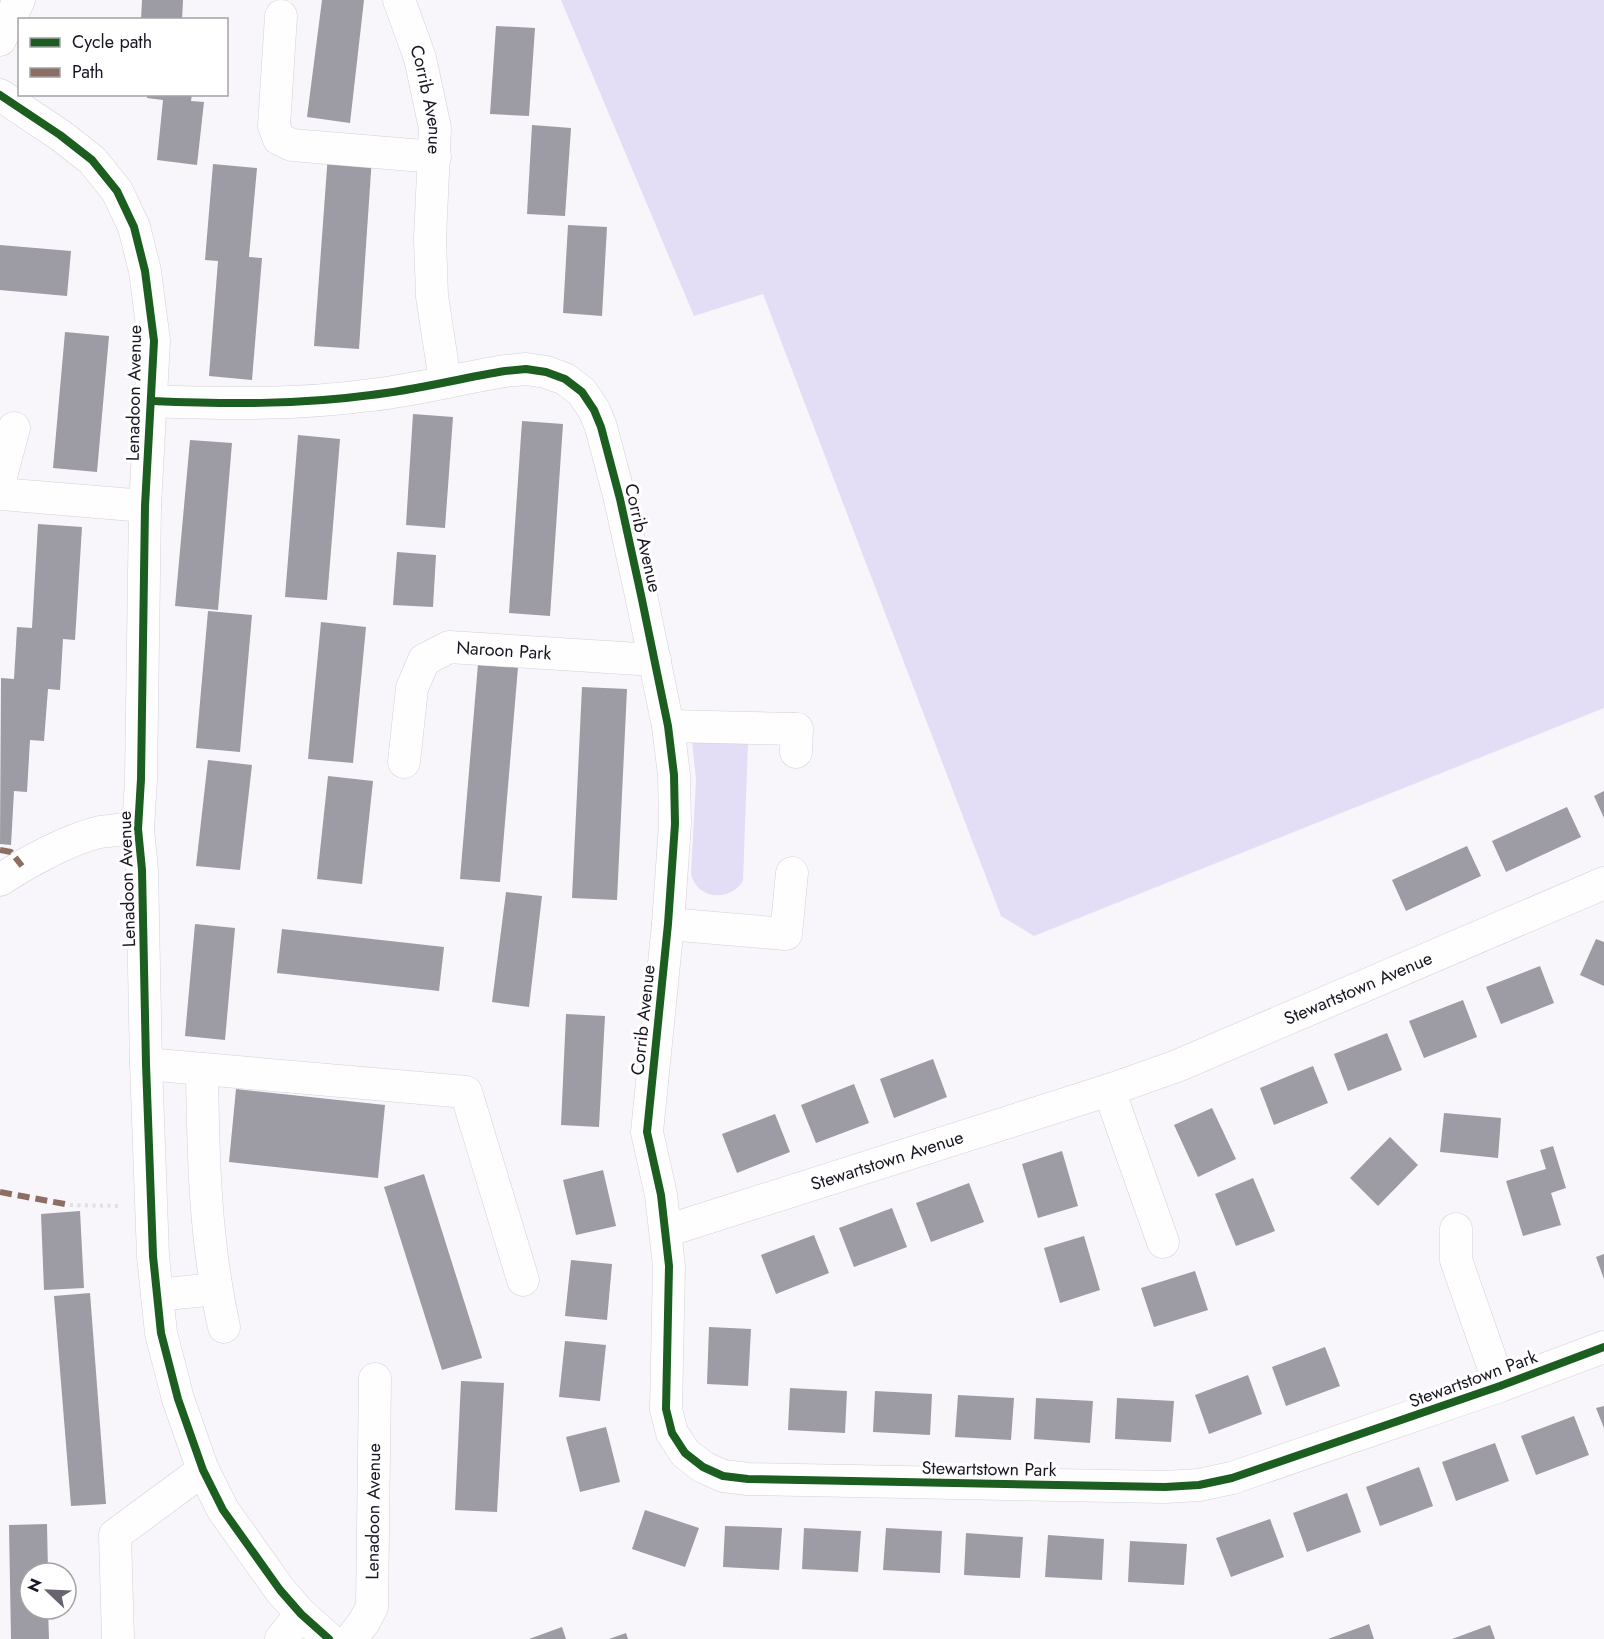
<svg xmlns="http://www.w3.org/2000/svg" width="1604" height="1639" font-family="Jost,sans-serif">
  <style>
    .green { fill: #e4ddf6 }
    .building { fill: #9d9ba3 }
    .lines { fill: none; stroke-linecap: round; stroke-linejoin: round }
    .minor-casing { stroke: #d3d0d9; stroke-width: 33 }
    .path { stroke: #e1e0e2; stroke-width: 4; stroke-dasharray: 3 4.5; stroke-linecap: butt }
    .minor { stroke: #fefefe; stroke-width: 32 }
    .quiet { stroke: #8d6e63; stroke-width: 6; stroke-dasharray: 12 6; stroke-linecap: butt }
    .cycleway-casing { stroke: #fff; stroke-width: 11 }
    .cycleway { stroke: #1b5e20; stroke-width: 8 }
    .labels { text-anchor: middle; stroke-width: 6; stroke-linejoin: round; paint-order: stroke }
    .street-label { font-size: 18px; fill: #1a1623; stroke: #fff }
  </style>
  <rect width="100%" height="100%" fill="#f8f6fb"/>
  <g class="green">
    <polygon points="561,0 1604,0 1604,708 1034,936 1001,916 763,294 694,316"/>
    <path d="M692 741 748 743 743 881C730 902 697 900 691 874L696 780Z"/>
  </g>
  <g class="building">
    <polygon points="142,0 183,0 182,20 141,20"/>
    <polygon points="322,0 364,0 350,123 307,117"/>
    <polygon points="496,26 535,28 529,116 490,114"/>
    <polygon points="147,94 192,94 191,101 204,102 197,165 157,160 163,100 147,98"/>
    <polygon points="532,125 571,128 565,216 527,214"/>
    <polygon points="328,154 372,157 359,349 314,346"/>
    <polygon points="213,164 257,168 249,257 262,258 252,380 209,376 218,261 205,260"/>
    <polygon points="568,225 607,227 602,316 563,313"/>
    <polygon points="0,245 71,251 67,296 0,290"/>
    <polygon points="65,332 109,336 97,472 53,468"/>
    <polygon points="413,414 453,417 445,528 406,525"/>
    <polygon points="522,421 563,424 550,616 509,613"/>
    <polygon points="298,435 340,439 327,600 285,597"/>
    <polygon points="190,440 232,443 218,610 175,606"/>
    <polygon points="38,524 82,527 75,640 63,639 60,690 48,689 44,741 30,740 27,792 14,791 11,845 0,844 1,678 14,679 17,627 32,628"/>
    <polygon points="397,552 436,555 433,607 393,605"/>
    <polygon points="208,611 252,615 240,752 196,748"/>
    <polygon points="321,622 366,627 353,763 308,759"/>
    <polygon points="478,664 518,667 500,882 460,879"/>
    <polygon points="582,687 627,689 617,900 572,898"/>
    <polygon points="208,760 252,765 240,870 196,866"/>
    <polygon points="328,776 373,781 362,884 317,879"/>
    <polygon points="1604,791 1604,818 1594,796"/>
    <polygon points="1567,807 1581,837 1506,872 1492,841"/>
    <polygon points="1467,846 1481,876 1406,911 1392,880"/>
    <polygon points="506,892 542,896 529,1007 492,1002"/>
    <polygon points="195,924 235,928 225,1040 185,1036"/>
    <polygon points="282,929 444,947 439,991 277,973"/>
    <polygon points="1596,939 1604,942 1604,986 1580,975"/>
    <polygon points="1540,966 1554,1003 1501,1024 1486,987"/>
    <polygon points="1463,1000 1477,1037 1424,1058 1409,1021"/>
    <polygon points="566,1014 605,1016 599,1127 561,1125"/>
    <polygon points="1387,1033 1402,1070 1348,1091 1334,1054"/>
    <polygon points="933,1059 947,1097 894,1118 880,1079"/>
    <polygon points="1313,1066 1328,1103 1274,1125 1260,1088"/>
    <polygon points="854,1084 869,1123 816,1143 801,1105"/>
    <polygon points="236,1089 385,1105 378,1178 229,1162"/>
    <polygon points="1212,1108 1236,1159 1198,1177 1174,1125"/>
    <polygon points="1444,1113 1501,1118 1498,1158 1440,1152"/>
    <polygon points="775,1114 790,1152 737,1173 722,1134"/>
    <polygon points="1390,1137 1418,1165 1378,1206 1350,1178"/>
    <polygon points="1553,1146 1566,1188 1551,1193 1561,1225 1523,1236 1506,1181 1546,1169 1540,1150"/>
    <polygon points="1062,1151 1078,1206 1038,1218 1022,1164"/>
    <polygon points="603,1170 616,1226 576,1235 563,1180"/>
    <polygon points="424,1174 482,1358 442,1370 384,1187"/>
    <polygon points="1253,1178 1275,1231 1236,1246 1215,1194"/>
    <polygon points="969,1183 984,1222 931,1242 916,1203"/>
    <polygon points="892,1208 907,1247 854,1267 839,1228"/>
    <polygon points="80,1211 84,1288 44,1290 41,1214"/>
    <polygon points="814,1235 829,1273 776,1294 761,1255"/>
    <polygon points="1084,1236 1100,1290 1060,1303 1044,1248"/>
    <polygon points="1604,1254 1604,1279 1596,1257"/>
    <polygon points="571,1260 612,1264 607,1320 565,1316"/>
    <polygon points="1195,1271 1208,1310 1154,1327 1141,1288"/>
    <polygon points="90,1293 106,1504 71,1506 54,1296"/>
    <polygon points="709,1327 751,1329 748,1386 707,1384"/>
    <polygon points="565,1341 606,1345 600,1401 559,1397"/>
    <polygon points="1325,1347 1340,1386 1286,1406 1272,1367"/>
    <polygon points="1248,1375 1262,1414 1209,1434 1195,1395"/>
    <polygon points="461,1381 504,1383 497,1512 455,1510"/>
    <polygon points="790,1388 847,1391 845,1433 788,1430"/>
    <polygon points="875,1391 932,1394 930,1435 873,1432"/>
    <polygon points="958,1395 1014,1398 1011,1440 955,1437"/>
    <polygon points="1036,1398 1093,1401 1090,1443 1034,1439"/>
    <polygon points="1117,1398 1174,1401 1171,1442 1115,1439"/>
    <polygon points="1604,1406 1604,1428 1596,1408"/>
    <polygon points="1574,1416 1589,1455 1536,1475 1521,1436"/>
    <polygon points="606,1427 620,1482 580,1492 566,1437"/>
    <polygon points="1495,1443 1509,1481 1456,1501 1442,1462"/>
    <polygon points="1419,1467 1433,1506 1380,1526 1366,1487"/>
    <polygon points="1347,1493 1361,1532 1307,1552 1293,1513"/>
    <polygon points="645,1510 699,1528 685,1567 632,1549"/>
    <polygon points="1270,1519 1284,1557 1231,1577 1216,1538"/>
    <polygon points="47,1524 48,1573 30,1573 30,1609 48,1609 49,1639 11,1639 9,1525"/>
    <polygon points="725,1526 782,1528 779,1570 723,1567"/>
    <polygon points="804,1528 861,1531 858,1572 802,1569"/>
    <polygon points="886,1528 942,1531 940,1573 883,1570"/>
    <polygon points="966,1533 1023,1537 1020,1578 964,1575"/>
    <polygon points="1048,1535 1104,1539 1102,1580 1045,1577"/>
    <polygon points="1130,1541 1187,1544 1184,1585 1128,1582"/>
    <polygon points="1369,1624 1374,1639 1328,1639"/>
    <polygon points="1490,1625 1495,1639 1452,1639"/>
    <polygon points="562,1627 566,1639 529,1639"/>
    <polygon points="626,1633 628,1639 609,1639"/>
  </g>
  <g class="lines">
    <defs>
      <g id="minor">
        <path id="s1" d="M399 0 420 58 435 128 430 239 432 296 445 381"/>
        <polyline points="281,16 274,126 279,139 292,145 435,157"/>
        <polyline points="0,40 19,0"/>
        <polyline points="0,95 60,135 92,160 117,191 134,227 145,271 154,341 145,506 141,779 138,829 142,870 146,1064 153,1256 161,1333 178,1399 203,1470 223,1510 280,1590 301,1614 329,1639"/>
        <path d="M152 401C224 404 298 405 371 395 416 390 461 378 505 371L526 369 546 372 565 379 582 392 594 410 601 427 620 499 641 595 668 726 674 775 675 824 668 924 647 1132 661 1195 669 1266 666 1409 672 1433 685 1453 703 1467 723 1476 748 1479 1165 1487 1199 1485 1232 1478 1500 1386 1604 1347"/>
        <polyline points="0,480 14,428"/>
        <polyline points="0,494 145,506"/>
        <polyline points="668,726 797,729 796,752"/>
        <path id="s2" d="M404 762 412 688 424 660 449 647 655 660"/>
        <path d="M0 880C27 862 69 839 100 832 113 830 125 829 138 829"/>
        <polyline points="668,924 786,934 792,873"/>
        <polyline points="146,1064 466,1092 523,1280"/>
        <path d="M202 1069C203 1156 205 1242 224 1327"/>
        <polyline points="1109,1090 1163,1242"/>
        <polyline points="1456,1229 1456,1260 1500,1386"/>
        <path id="s3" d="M666 1231 1109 1090 1177 1066 1604 883"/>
        <polyline points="157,1295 215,1289"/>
        <polyline points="118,1639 115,1535 203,1470"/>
        <polyline points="281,1639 301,1614"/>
        <path id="s4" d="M351 1639 364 1622 372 1607 375 1379"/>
      </g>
    </defs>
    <use href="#minor" class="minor-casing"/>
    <polyline class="path" points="70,1205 121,1206"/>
    <use href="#minor" class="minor"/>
    <g class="quiet">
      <polyline points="0,850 11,852 22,866"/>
      <polyline points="0,1192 70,1205"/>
    </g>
    <defs>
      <g id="cycleway">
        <polyline points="0,95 60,135 92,160 117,191 134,227 145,271 154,341 145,506 141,779 138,829 142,870 146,1064 153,1256 161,1333 178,1399 203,1470 223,1510 280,1590 301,1614 329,1639"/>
        <path d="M152 401C224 404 298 405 371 395 416 390 461 378 505 371L526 369 546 372 565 379 582 392 594 410 601 427 620 499 641 595 668 726 674 775 675 824 668 924 647 1132 661 1195 669 1266 666 1409 672 1433 685 1453 703 1467 723 1476 748 1479 1165 1487 1199 1485 1232 1478 1500 1386 1604 1347"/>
      </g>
    </defs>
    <use href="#cycleway" class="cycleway-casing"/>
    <use href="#cycleway" class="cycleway"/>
  </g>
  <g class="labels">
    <g class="street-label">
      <text dy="6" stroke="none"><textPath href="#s1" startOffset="104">Corrib Avenue</textPath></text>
      <text transform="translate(134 393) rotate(-89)" y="6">Lenadoon Avenue</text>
      <text transform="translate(643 538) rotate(77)" y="6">Corrib Avenue</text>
      <text dy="6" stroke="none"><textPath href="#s2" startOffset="188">Naroon Park</textPath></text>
      <text transform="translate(127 879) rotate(-92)" y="6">Lenadoon Avenue</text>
      <text dy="6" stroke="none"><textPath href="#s3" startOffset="734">Stewartstown Avenue</textPath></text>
      <text transform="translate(643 1020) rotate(-84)" y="6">Corrib Avenue</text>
      <text dy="6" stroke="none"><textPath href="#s3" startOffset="232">Stewartstown Avenue</textPath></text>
      <text transform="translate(1473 1379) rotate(-20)" y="6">Stewartstown Park</text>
      <text transform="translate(989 1469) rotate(1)" y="6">Stewartstown Park</text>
      <text dy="6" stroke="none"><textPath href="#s4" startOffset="134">Lenadoon Avenue</textPath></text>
    </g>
  </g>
  <rect x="18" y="18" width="210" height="78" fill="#ffffff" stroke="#a3a2a7" stroke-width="1.5"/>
  <rect x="30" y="38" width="30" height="9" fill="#1b5e20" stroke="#a3a2a7" stroke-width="1.5"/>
  <text x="72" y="48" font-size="18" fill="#1a1623">Cycle path</text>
  <rect x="30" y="68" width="30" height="9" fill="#8d6e63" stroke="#a3a2a7" stroke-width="1.5"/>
  <text x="72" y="78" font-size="18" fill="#1a1623">Path</text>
  <g transform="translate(48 1591) rotate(293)"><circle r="28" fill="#ffffff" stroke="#a3a2a7" stroke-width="1.5"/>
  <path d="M0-4.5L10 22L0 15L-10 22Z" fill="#68646f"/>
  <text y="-9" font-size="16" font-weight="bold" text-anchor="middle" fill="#1a1623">N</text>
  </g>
</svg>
